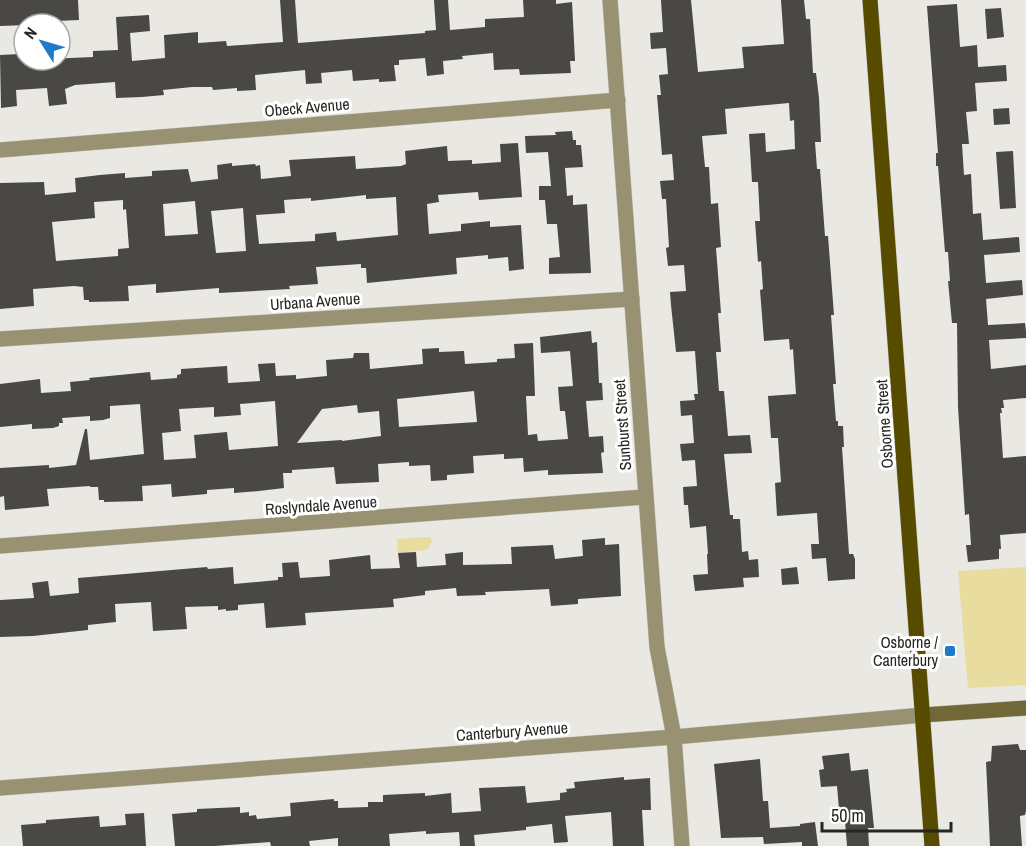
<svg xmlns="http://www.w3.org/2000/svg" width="1026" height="846" font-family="'Archivo Narrow',sans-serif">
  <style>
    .green { fill: #e8dc9e }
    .building { fill: #494844; fill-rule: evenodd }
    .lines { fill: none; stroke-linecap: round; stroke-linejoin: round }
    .street-casing { stroke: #c6c5c0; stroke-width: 16 }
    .secondary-casing { stroke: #c6c5c0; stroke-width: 16 }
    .primary-casing { stroke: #c6c5c0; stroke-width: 16 }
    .street { stroke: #989272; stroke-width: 15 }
    .secondary { stroke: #716838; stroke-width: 15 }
    .primary { stroke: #574b00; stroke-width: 15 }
    .poi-dot { fill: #1e7bc8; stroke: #fff; stroke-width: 2 }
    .labels { text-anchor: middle; stroke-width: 6; stroke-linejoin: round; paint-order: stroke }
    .street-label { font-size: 16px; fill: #252523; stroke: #fff }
    .poi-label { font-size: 16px; fill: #252523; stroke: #fff; text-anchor: end }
  </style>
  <rect width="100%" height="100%" fill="#e9e8e2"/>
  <g class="green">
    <polygon points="426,537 430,537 432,541 427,550 398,553 397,539"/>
    <polygon points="1026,567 1026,685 968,688 958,571"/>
  </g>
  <g class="building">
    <polygon points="0,0 78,0 79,20 56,21 56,24 0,26"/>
    <polygon points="280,0 295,0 298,43 425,33 425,31 436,30 434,0 448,0 450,30 485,27 485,19 524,17 523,0 556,0 556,4 572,2 575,61 570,61 571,73 520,75 519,69 494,70 493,53 462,56 463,59 443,61 444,74 427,76 425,58 399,60 399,65 394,65 396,81 379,82 379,79 353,81 352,70 321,73 322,83 306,84 305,70 255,75 256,90 237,91 237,88 213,90 212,87 192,87 163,90 164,95 142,97 116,98 115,82 75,85 65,89 67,104 49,106 47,88 16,90 17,106 1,108 0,55 20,54 20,57 24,57 24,60 93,57 93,51 118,50 116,17 149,15 150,31 130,33 132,61 165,58 164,35 198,32 198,43 226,41 227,46 283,42"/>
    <polygon points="661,0 691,0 698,72 744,68 742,47 784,44 781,0 804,0 806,19 810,19 813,73 816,73 819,98 821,142 815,142 817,169 820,169 825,236 828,236 834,315 831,315 836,384 833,384 836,421 838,421 838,426 843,426 844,447 842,447 849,554 853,554 855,559 855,579 828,581 826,558 812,559 811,544 819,544 817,513 777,516 775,483 781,482 778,438 771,438 768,396 796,394 793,349 790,350 789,339 764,341 760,290 763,289 761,261 758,262 755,221 760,221 758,182 752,182 749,134 765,133 766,152 795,149 794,120 790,121 789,103 725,109 727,134 702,136 705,167 709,167 711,204 718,203 721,247 716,248 721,313 718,313 721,352 716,352 719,391 724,391 728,436 750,435 752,453 724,454 730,515 733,515 733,519 740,519 742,552 748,551 749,560 758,559 759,577 743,578 744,587 695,591 693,575 708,574 707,554 708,554 706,526 690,528 688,505 684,505 683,487 697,486 695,460 682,461 680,444 694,443 692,415 681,416 680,401 695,400 694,394 698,394 695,351 676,352 671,305 670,292 686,291 684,265 668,266 666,248 669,247 666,199 662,199 660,181 674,180 672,154 662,155 657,95 661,95 659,75 668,74 666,48 651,49 650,33 663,32"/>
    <polygon points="957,4 960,47 977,45 978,67 1006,65 1007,81 975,83 977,111 966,112 969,144 962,144 964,175 971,174 973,214 981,213 983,240 1019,237 1020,252 984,255 986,283 1022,280 1023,295 986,299 988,325 1025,323 1026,331 1026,338 989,340 991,369 1026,365 1026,398 1003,400 1004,408 1001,408 1002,413 1000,413 1003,458 1026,456 1026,533 1000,535 1001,549 999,549 999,559 968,562 966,545 971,545 969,514 965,515 958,407 957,323 952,323 948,281 950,281 948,252 945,252 938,166 936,166 936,153 938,153 927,6"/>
    <polygon points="1001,8 1004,37 987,39 985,9"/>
    <polygon points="1009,108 1010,124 994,125 993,109"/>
    <polygon points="572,131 573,140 576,140 576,145 581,145 583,167 565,168 567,196 573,195 573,205 587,204 591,273 549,274 549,258 560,257 557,224 547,224 545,200 539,200 539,186 551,186 548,152 526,153 525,136 556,135 555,132"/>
    <path d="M518 143 522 197 479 200 478 192 438 195 439 202 427 204 429 234 461 231V224L490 221V227L521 225 524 269 509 271 508 257 488 259V255L456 258 457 274 367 283 366 268H361V264L316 267 318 284 289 286 290 289 219 293V288L156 293V284L128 286 129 301 89 302V300H84L83 287 74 286 33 289 34 306 0 309V183L44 182 45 195 76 192 75 178 100 175 125 173V178L152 176V171L188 169 191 182 218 179 217 165 232 163V166L255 164 256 166 260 165 261 179 291 176 289 160 355 156 356 169 401 166 406 164 405 151 447 146 448 161 472 160V164L501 162 500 144ZM366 195V199L396 197 398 235 337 241 336 232 315 234V241L259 244 256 215 285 213 284 200 311 198V201ZM123 200V210L126 209 129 248 118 249V256L56 261 52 222 95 218 94 202ZM195 201 198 234 165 236 163 204ZM243 208 246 251 216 253 211 211Z"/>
    <polygon points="1013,151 1016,208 1000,209 996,152"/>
    <path d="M591 331 592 343 597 342 599 383H602L603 400 586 401 589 437 603 436 604 452 601 453 603 473 548 475V470L524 472 523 458 504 459V454L473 456 474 473 447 475V480L431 481 430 465 409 466V462L378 464 379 482 336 484 334 467 292 470V473H283L284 488 259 491 234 493V488L207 490V494L172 497 171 484 142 486 143 501 104 502V500H99L98 487H90V486L47 489 49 506 5 510 4 496 0 497V468L49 465V468L76 465 85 429H87L90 460 144 454 140 404 110 406V418L103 420 90 421V416L62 418 63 423H59V426L53 428 32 429V424L0 427V384L40 379 41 393 71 391 70 382 90 380 89 378 150 372 151 380 177 378V375L181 374V369L227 366 228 383 260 381 258 364 275 363 276 376 296 375V379L327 376 326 360 353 358 354 353H369L370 369 423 364 422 349 439 348V352L464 351 465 364 497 362V359L515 358 514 344 533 343 535 396H526L528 435 537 434 538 441 568 439 565 411H560L558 387 573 386 570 351 541 353 540 337ZM474 391 477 422 399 427 397 399ZM275 401 278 446 229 450 227 432 194 435 196 458 164 460 162 433 181 431 179 409 214 407V417L241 415 240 404ZM357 405 358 413 379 411 381 436 342 441V440L297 443 322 409Z"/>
    <polygon points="605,538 605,545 619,544 621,596 578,599 578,604 551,606 549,589 485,592 486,595 457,596 456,588 425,591 425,595 393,599 394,607 305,613 306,625 266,628 264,603 238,605 238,610 226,611 226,609 218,610 218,606 185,607 187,629 153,631 151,602 115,604 116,622 88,625 88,630 33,636 0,637 0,600 34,598 32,583 48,581 50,596 79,593 78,578 207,567 208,569 233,567 234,584 278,580 278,577 283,577 282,563 298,562 300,578 330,576 329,560 370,555 371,569 400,568 398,553 416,552 417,567 446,565 445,554 463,552 463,565 512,564 511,547 553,545 555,559 583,556 582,540"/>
    <polygon points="797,567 799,584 782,585 781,569"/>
    <polygon points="1018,744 1020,750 1026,750 1026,811 1025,815 1020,816 1020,818 1022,846 990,846 986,762 991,761 992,746"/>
    <polygon points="849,753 851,771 868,769 874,828 868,828 869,846 847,846 844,809 839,809 837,786 821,787 819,770 824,769 822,756"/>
    <polygon points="760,759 763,801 768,801 770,828 800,826 800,824 815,822 818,846 802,846 802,842 764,844 763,837 721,838 714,764"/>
    <polygon points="624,777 624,780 650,778 651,810 642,810 644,846 613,846 611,812 565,816 568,842 554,843 552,824 526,827 526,830 474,835 475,846 460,846 459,832 426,834 426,831 389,834 390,846 338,846 338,838 309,841 310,846 271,846 270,842 215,846 175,846 172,814 197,812 197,809 240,807 240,813 249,812 249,816 256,815 257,819 291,816 290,803 334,799 334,801 338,801 338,808 368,807 368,802 383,802 383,795 425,793 425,796 451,793 452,813 481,811 479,788 525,786 527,803 560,800 560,793 567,792 566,789 575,788 574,782"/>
    <polygon points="144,813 146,846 23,846 21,825 46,823 46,820 99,816 100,827 126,825 125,814"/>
  </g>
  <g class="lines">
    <defs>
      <g id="street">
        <polyline points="610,0 657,647 674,737 682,846"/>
        <polyline points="0,150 618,100"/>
        <polyline points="0,339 632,299"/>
        <polyline points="0,546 644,497"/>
        <polyline points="0,788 674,737 923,715"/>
      </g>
      <polyline id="secondary" points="923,715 1026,708"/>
      <polyline id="primary" points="870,0 932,846"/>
    </defs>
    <use href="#street" class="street-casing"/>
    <use href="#secondary" class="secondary-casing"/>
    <use href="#primary" class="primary-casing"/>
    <use href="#street" class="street"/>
    <use href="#secondary" class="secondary"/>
    <use href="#primary" class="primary"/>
  </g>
  <rect class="poi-dot" x="944" y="645" width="12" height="12" rx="3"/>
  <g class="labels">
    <g class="street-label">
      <text transform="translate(307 107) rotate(-5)" y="6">Obeck Avenue</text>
      <text transform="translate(315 301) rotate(-4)" y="6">Urbana Avenue</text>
      <text transform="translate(884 424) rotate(-94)" y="6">Osborne Street</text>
      <text transform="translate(622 425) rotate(-94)" y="6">Sunburst Street</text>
      <text transform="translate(321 505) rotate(-4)" y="6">Roslyndale Avenue</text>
      <text transform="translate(512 731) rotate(-4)" y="6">Canterbury Avenue</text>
    </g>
    <g class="poi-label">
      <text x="938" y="648">Osborne /<tspan x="938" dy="18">Canterbury</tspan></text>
    </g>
  </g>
  <g transform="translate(42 42) rotate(307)"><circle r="28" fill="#ffffff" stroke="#a8a8a7" stroke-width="1.5"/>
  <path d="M0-4.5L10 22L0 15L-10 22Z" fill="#1e7bc8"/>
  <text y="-9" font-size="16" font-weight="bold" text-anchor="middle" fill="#252523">N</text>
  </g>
  <path d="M822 822v9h129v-9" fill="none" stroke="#252523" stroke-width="3"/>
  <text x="831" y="822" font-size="18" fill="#252523" stroke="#ffffff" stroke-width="4.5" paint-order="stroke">50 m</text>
</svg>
